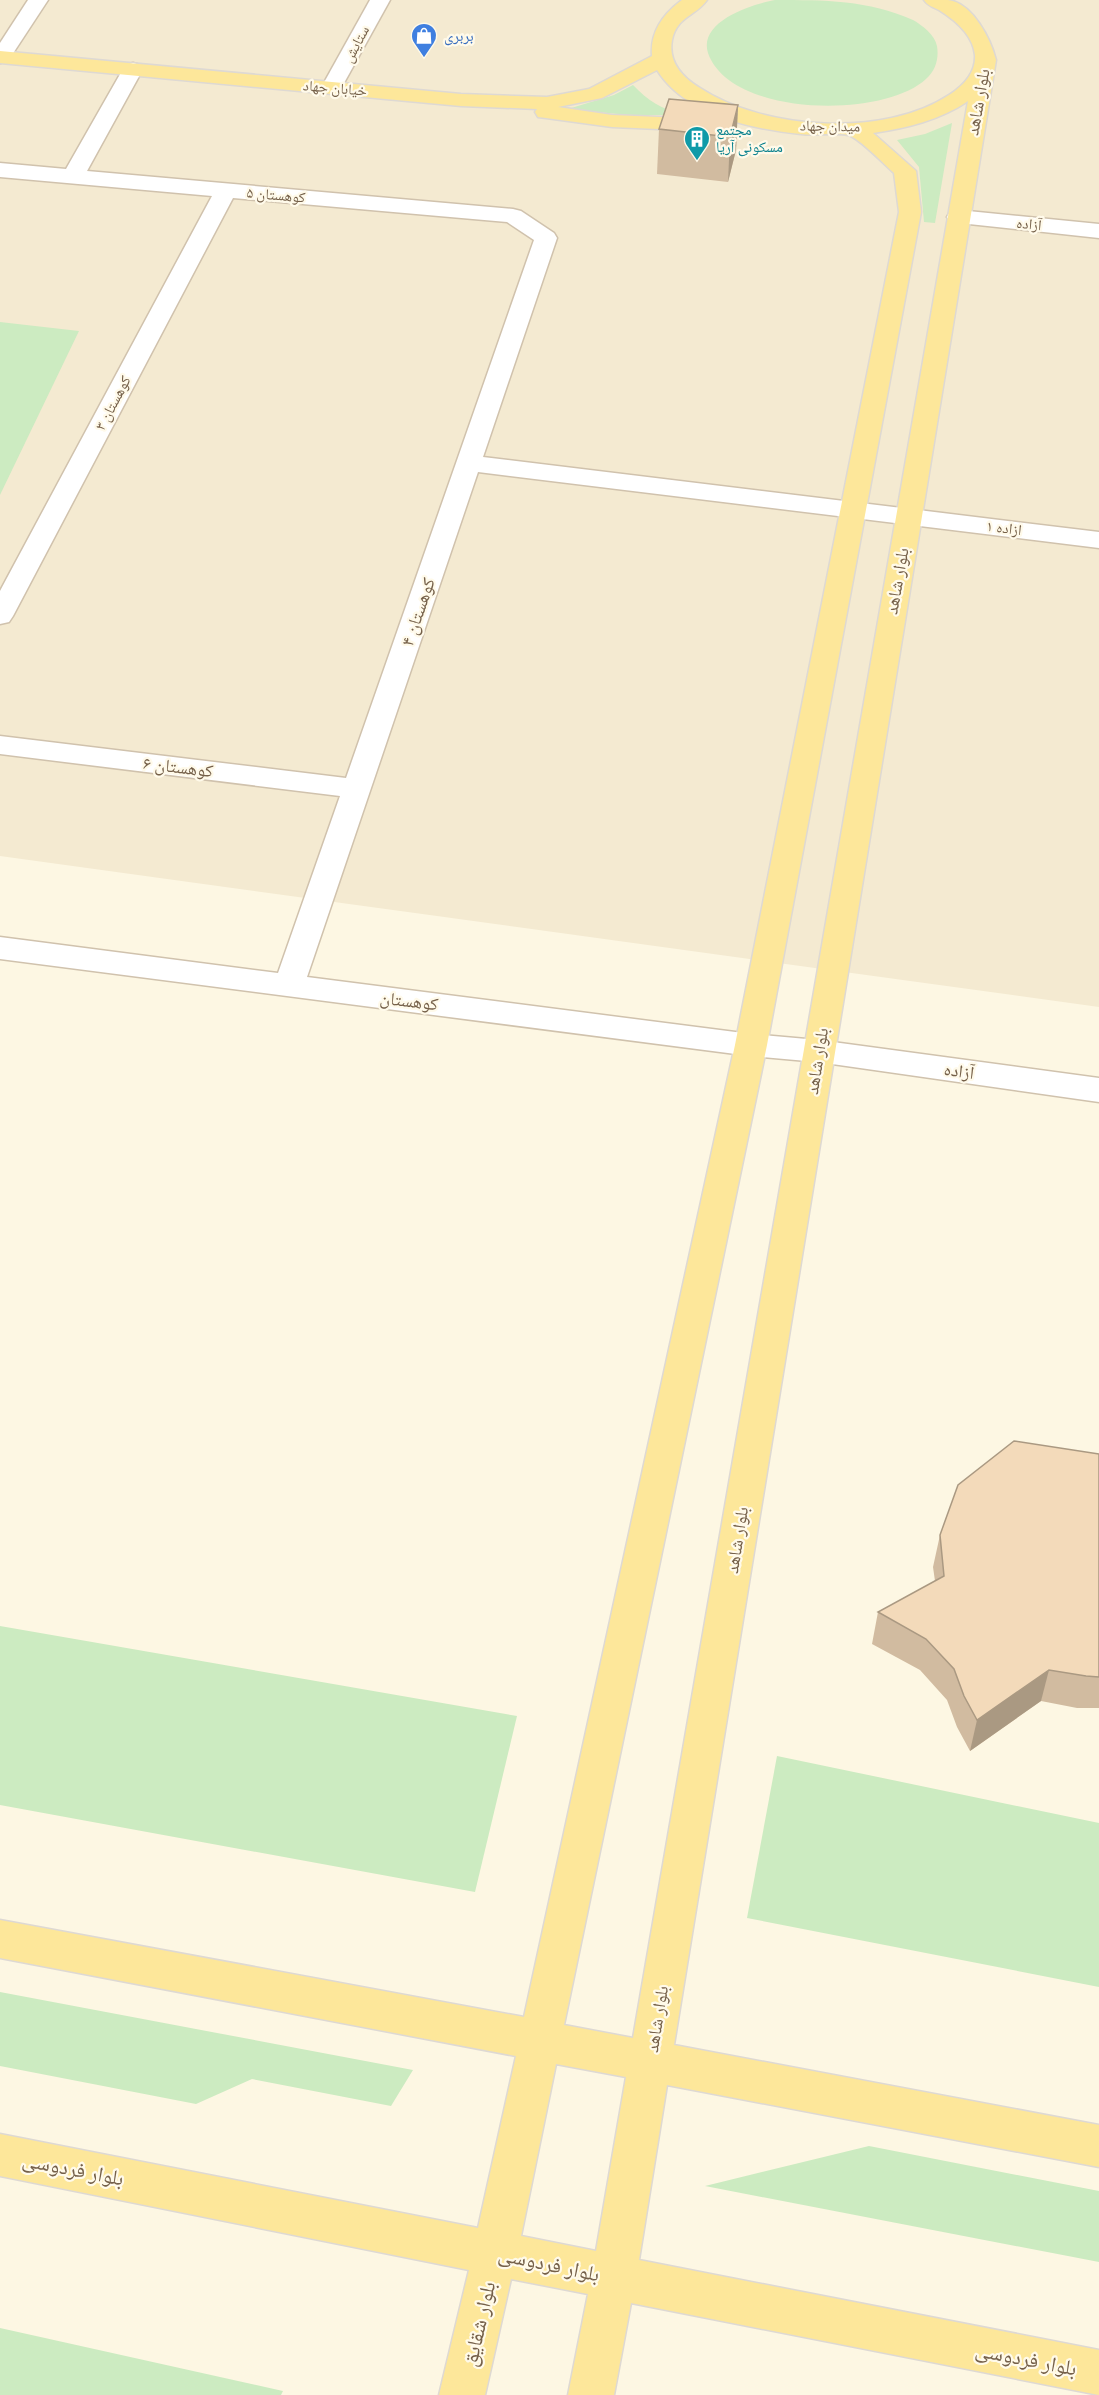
<svg xmlns="http://www.w3.org/2000/svg" width="1099" height="2395" font-family="Ubuntu,'Noto Naskh Arabic',sans-serif">
  <style>
    .residential { fill: #f4ead1 }
    .green { fill: #ccebc1 }
    .lines { fill: none; stroke-linecap: round; stroke-linejoin: round }
    .minor-casing { stroke: #d0c2ad; stroke-width: 3 }
    .major-casing { stroke: #ded9d3; stroke-width: 3 }
    .minor { fill: #fff; fill-rule: evenodd }
    .major { fill: #fde79a; fill-rule: evenodd }
    .wall { fill: #d1bba0 }
    .shaded-wall { fill: #aa9982 }
    .building { fill: #f3daba; stroke: #aa9982; stroke-width: 1.5 }
    .labels { text-anchor: middle; stroke-width: 4.5; stroke-linejoin: round; paint-order: stroke }
    .far-shop-label { font-size: 15px; fill: #366cbe; stroke: #fffaea; text-anchor: start }
    .far-street-label { font-size: 15px; fill: #756049; stroke: #fffaea }
    .far-culture-label { font-size: 15px; fill: #0d838f; stroke: #fffaea; text-anchor: start }
    .street-label { font-size: 18px; fill: #756049; stroke: #fffaea }
    .near-street-label { font-size: 21px; fill: #756049; stroke: #fffaea }
  </style>
  <rect width="100%" height="100%" fill="#fdf7e3"/>
  <polygon class="residential" points="0,0 1099,0 1099,1007 0,856"/>
  <g class="green">
    <path d="M775 0C825 0 868 0 913 20 922 25 935 35 937 46 939 58 936 70 926 79 883 119 730 117 708 53 698 21 753 4 775 0Z"/>
    <path d="M633 85C648 101 661 108 682 115H627L568 109 614 95Z"/>
    <polygon points="952,123 935,223 924,222 919,167 897,140 925,134"/>
    <polygon points="0,322 79,331 0,495"/>
    <polygon points="0,1626 517,1716 475,1892 0,1805"/>
    <polygon points="777,1756 1099,1823 1099,1987 747,1918"/>
    <polygon points="0,1992 413,2070 391,2106 252,2079 196,2104 0,2066"/>
    <polygon points="869,2146 1099,2191 1099,2262 705,2186"/>
    <polygon points="0,2328 283,2391 281,2395 0,2395"/>
  </g>
  <g class="lines">
    <defs>
      <g id="minor">
        <polygon points="28,0 48,0 8,61 0,63 0,43"/>
        <polygon points="370,0 390,0 339,92 332,94 325,92 321,88"/>
        <polygon points="133,63 140,65 143,69 87,171 513,209 521,211 554,233 557,238 483,457 1099,532 1099,548 478,472 307,977 751,1034 818,1040 1099,1078 1099,1102 818,1062 751,1056 0,959 0,937 278,973 340,796 0,754 0,736 346,778 534,240 507,222 233,198 13,616 9,622 0,624 0,591 212,196 0,177 0,163 66,169 123,69 126,65"/>
        <polygon points="958,210 1099,224 1099,238 950,222 947,217 950,212"/>
      </g>
      <path id="major" d="M682 0H707C696 16 677 16 672 40 668 62 682 77 700 88 764 130 884 138 949 95 963 86 976 73 975 55 973 35 955 20 939 10 933 7 928 6 924 0 932 0 940 0 948 0 973 3 991 40 996 60L674 2045 1099 2125V2167L667 2085 639 2260 1099 2350V2395L631 2303 614 2395H568L588 2294 511 2279 485 2395H439L469 2270 0 2176V2134L478 2228 516 2056 0 1958V1920L524 2017 735 1045 899 212 894 173C885 165 858 137 848 135 833 132 816 136 801 134 752 129 685 115 657 70L602 98 558 107 612 115 706 119 714 120 717 125 714 130 706 131 612 127 546 118 538 117 535 112 537 109 461 106 0 63V51L461 94 547 97 589 89 652 56C650 32 663 14 682 0ZM968 101 633 2038 564 2025 767 1045 921 212 916 171 873 133C907 128 940 120 968 101ZM556 2064 626 2077 596 2251 521 2236Z"/>
    </defs>
    <use href="#minor" class="minor-casing"/>
    <use href="#major" class="major-casing"/>
    <use href="#minor" class="minor"/>
    <use href="#major" class="major"/>
  </g>
  <g class="wall">
    <polygon points="738,105 736,150 728,182 657,174 659,129"/>
    <polygon points="1099,1454 1099,1708 1077,1708 1041,1701 970,1751 957,1727 947,1700 920,1670 872,1644 878,1612 935,1581 933,1567 940,1535"/>
  </g>
  <g class="shaded-wall">
    <polygon points="738,105 736,150 728,182 730,137"/>
    <polygon points="1049,1670 1041,1701 970,1751 977,1720"/>
  </g>
  <g class="building">
    <polygon points="669,99 738,105 730,137 659,129"/>
    <polygon points="1014,1441 1099,1454 1099,1677 1086,1676 1049,1670 977,1720 964,1696 954,1669 926,1639 878,1612 944,1576 940,1535 958,1485"/>
  </g>
  <defs>
    <symbol id="shop-pin" viewBox="-11 -11 22 30"><path d="M0 17L-7.5 6A9.5 9.5 0 1 1 7.5 6Z" fill="#3f7fe0" stroke="#fffaea"/><path d="M-5-2.5h2.3a2.7 3.5 0 0 1 5.4 0H5L5.5 6h-11ZM-1.5-2.5h3a1.5 2.3 0 0 0-3 0Z" fill="#fff"/></symbol>
    <symbol id="building-pin" viewBox="-11 -11 22 30"><path d="M0 17L-7.5 6A9.5 9.5 0 1 1 7.5 6Z" fill="#0f9aa8" stroke="#fffaea"/><path d="M-4-6H4V6H1V3H-1V6H-4ZM-2.5-4.3h1.7v1.8h-1.7ZM.8-4.3h1.7v1.8H.8ZM-2.5-1h1.7V.8h-1.7ZM.8-1h1.7V.8H.8Z" fill="#fff"/></symbol>
  </defs>
  <g fill-rule="evenodd">
    <use href="#shop-pin" x="409" y="21" width="30" height="40"/>
    <use href="#building-pin" x="682" y="124" width="30" height="40"/>
  </g>
  <g class="labels">
    <g class="far-shop-label">
      <text x="444" y="41">بربری</text>
    </g>
    <g class="far-street-label">
      <text transform="translate(356 44) rotate(-62)" y="5">ستایش</text>
      <text transform="translate(335 88) rotate(5)" y="5">خیابان جهاد</text>
      <text transform="translate(830 126) rotate(1)" y="5">میدان جهاد</text>
      <text transform="translate(276 195) rotate(5)" y="5">کوهستان ۵</text>
      <text transform="translate(1029 224) rotate(6)" y="5">آزاده</text>
      <text transform="translate(113 403) rotate(-62)" y="5">کوهستان ۳</text>
      <text transform="translate(1004 528) rotate(7)" y="5">ازاده ۱</text>
    </g>
    <g class="far-culture-label">
      <text x="716" y="135">مجتمع<tspan x="716" dy="17">مسکونی آریا</tspan></text>
    </g>
    <g class="street-label">
      <text transform="translate(978 102) rotate(-80)" y="6">بلوار شاهد</text>
      <text transform="translate(897 581) rotate(-80)" y="6">بلوار شاهد</text>
      <text transform="translate(418 612) rotate(-71)" y="6">کوهستان ۴</text>
      <text transform="translate(178 767) rotate(7)" y="6">کوهستان ۶</text>
      <text transform="translate(409 1001) rotate(7)" y="6">کوهستان</text>
      <text transform="translate(817 1061) rotate(-81)" y="6">بلوار شاهد</text>
      <text transform="translate(959 1071) rotate(8)" y="6">آزاده</text>
      <text transform="translate(737 1540) rotate(-81)" y="6">بلوار شاهد</text>
      <text transform="translate(657 2019) rotate(-81)" y="6">بلوار شاهد</text>
    </g>
    <g class="near-street-label">
      <text transform="translate(73 2169) rotate(11)" y="7">بلوار فردوسی</text>
      <text transform="translate(549 2264) rotate(12)" y="7">بلوار فردوسی</text>
      <text transform="translate(479 2324) rotate(-77)" y="7">بلوار شقایق</text>
      <text transform="translate(1026 2359) rotate(11)" y="7">بلوار فردوسی</text>
    </g>
  </g>
</svg>
